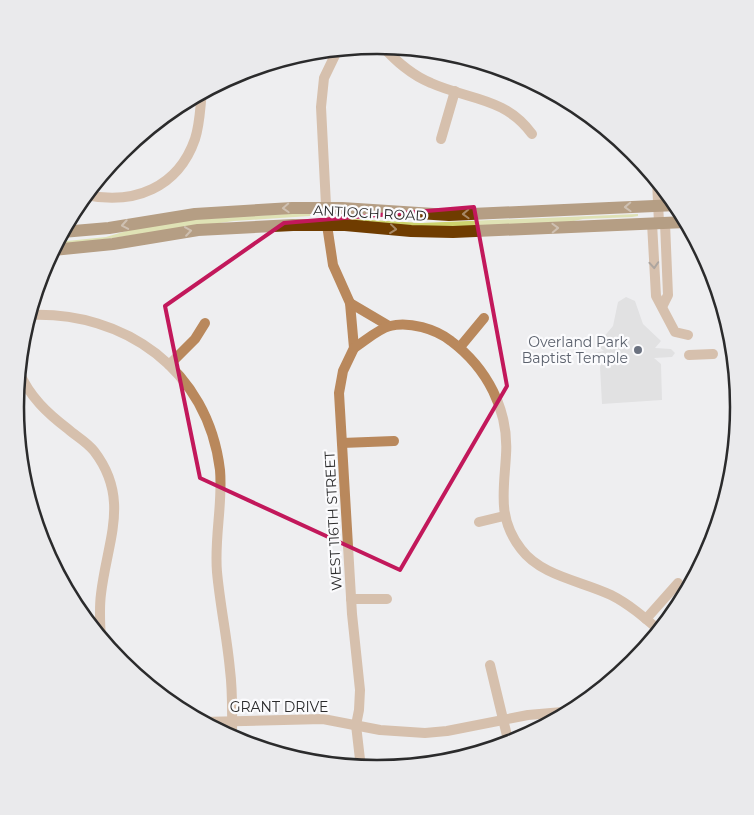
<svg xmlns="http://www.w3.org/2000/svg" width="754" height="815" font-family="Montserrat,sans-serif">
  <style>
    .green { fill: #cdd36d }
    .building { fill: #d0d0d1 }
    .lines { fill: none; stroke-linecap: round; stroke-linejoin: round }
    .minor { stroke: #b9885c; stroke-width: 10 }
    .major { stroke: #6f3c00; stroke-width: 12 }
    .oneway { stroke: #a78865 }
    .oneway2 { stroke: #5d4c3d }
    .marked { fill: none; stroke: #c2185b; stroke-width: 4; stroke-linejoin: round }
    .worship-dot { fill: #6b7280; stroke: #fbfbfd; stroke-width: 2 }
    .labels { text-anchor: middle; stroke-width: 4.5; stroke-linejoin: round; paint-order: stroke }
    .street-label { font-size: 14px; fill: #2b2b2c; stroke: #fbfbfd }
    .worship-label { font-size: 14px; fill: #5b616d; stroke: #fbfbfd; text-anchor: end }
    .rim { fill: none; stroke: #2b2b2c; stroke-width: 2.5 }
  </style>
  <rect width="100%" height="100%" fill="#eeeef0"/>
  <g class="green">
    <polygon points="286,214 310,214 310,216 234,221 55,246 57,242 106,237 133,229 186,220"/>
    <polygon points="638,214 638,216 632,217 583,219 560,224 429,229 349,221 349,219 353,219 421,223"/>
  </g>
  <polygon class="building" points="626,297 635,301 643,324 661,341 655,348 671,349 675,353 672,357 654,358 661,364 662,400 602,404 600,367 602,361 588,361 584,358 587,354 604,351 597,345 613,326 618,302"/>
  <g class="lines">
    <g class="minor">
      <path d="M382 46C396 61 411 75 431 83 469 100 505 97 532 134"/>
      <polyline points="338,49 324,78 321,107 327,225 333,265 350,303 354,348 343,371 339,393 352,614 360,690 359,710 356,725 361,768"/>
      <polyline points="441,139 455,91"/>
      <polyline points="657,181 659,223"/>
      <path d="M86 195C134 205 178 188 195 139 200 124 200 108 202 92"/>
      <polyline points="652,223 656,296 675,332 688,335"/>
      <polyline points="350,303 389,326"/>
      <polyline points="663,305 668,295 665,223"/>
      <path d="M29 315C125 311 208 370 220 470 223 504 214 538 217 572 220 605 227 637 230 670 233 693 232 716 232 738"/>
      <polyline points="460,347 484,318"/>
      <path d="M354 348C365 341 378 329 390 326 409 321 436 329 451 341 487 368 509 410 506 455 504 491 497 518 521 549 541 576 582 581 611 595 629 604 645 618 660 631"/>
      <polyline points="689,355 713,354"/>
      <polyline points="169,365 195,339 205,323"/>
      <path d="M19 372C30 397 47 413 68 429 76 436 87 442 94 451 131 499 107 541 101 594 99 609 100 624 101 639"/>
      <polyline points="342,443 394,441"/>
      <polyline points="479,522 504,516"/>
      <polyline points="351,599 387,599"/>
      <polyline points="646,619 678,583"/>
      <polyline points="490,665 509,744"/>
      <polyline points="201,722 323,719 380,730 425,733 447,731 528,715 574,711"/>
    </g>
    <g class="major">
      <polyline points="62,232 109,228 195,214 292,208 342,208 449,215 677,205"/>
      <polyline points="53,250 113,244 198,230 293,225 345,225 411,231 453,232 686,222"/>
    </g>
  </g>
  <defs><path id="oneway-chevron" d="M-2-3.5L2.5 0L-2 3.5" fill="none" stroke-width="1.6" stroke-linecap="round" stroke-linejoin="round" transform="scale(1.25)"/></defs>
  <g class="oneway">
    <use href="#oneway-chevron" transform="translate(628 207) rotate(178)"/>
    <use href="#oneway-chevron" transform="translate(286 208) rotate(177)"/>
    <use href="#oneway-chevron" transform="translate(466 214) rotate(178)"/>
    <use href="#oneway-chevron" transform="translate(125 225) rotate(170)"/>
    <use href="#oneway-chevron" transform="translate(555 228) rotate(-2)"/>
    <use href="#oneway-chevron" transform="translate(393 229) rotate(6)"/>
    <use href="#oneway-chevron" transform="translate(188 231) rotate(-8)"/>
  </g>
  <use class="oneway2" href="#oneway-chevron" transform="translate(654 265) rotate(86)"/>
  <path d="M0 0H754V815H0ZM474 207 507 386 400 570 200 478 165 306 284 223Z" fill="#eeeef0" fill-opacity=".55" fill-rule="evenodd"/>
  <path class="marked" d="M474 207 507 386 400 570 200 478 165 306 284 223Z"/>
  <circle class="worship-dot" cx="638" cy="350" r="5"/>
  <g class="labels">
    <g class="street-label">
      <text transform="translate(370 213) rotate(3)" y="5">ANTIOCH ROAD</text>
      <text transform="translate(333 521) rotate(-93)" y="5">WEST 116TH STREET</text>
      <text x="279" y="712">GRANT DRIVE</text>
    </g>
    <g class="worship-label">
      <text x="628" y="347">Overland Park<tspan x="628" dy="16">Baptist Temple</tspan></text>
    </g>
  </g>
  <path d="M0 0H754V815H0ZM24 407a353 353 0 1 1 706 0a353 353 0 1 1-706 0Z" fill="#eaeaec" fill-rule="evenodd"/>
  <path class="rim" d="M24 407a353 353 0 1 1 706 0a353 353 0 1 1-706 0Z"/>
</svg>
